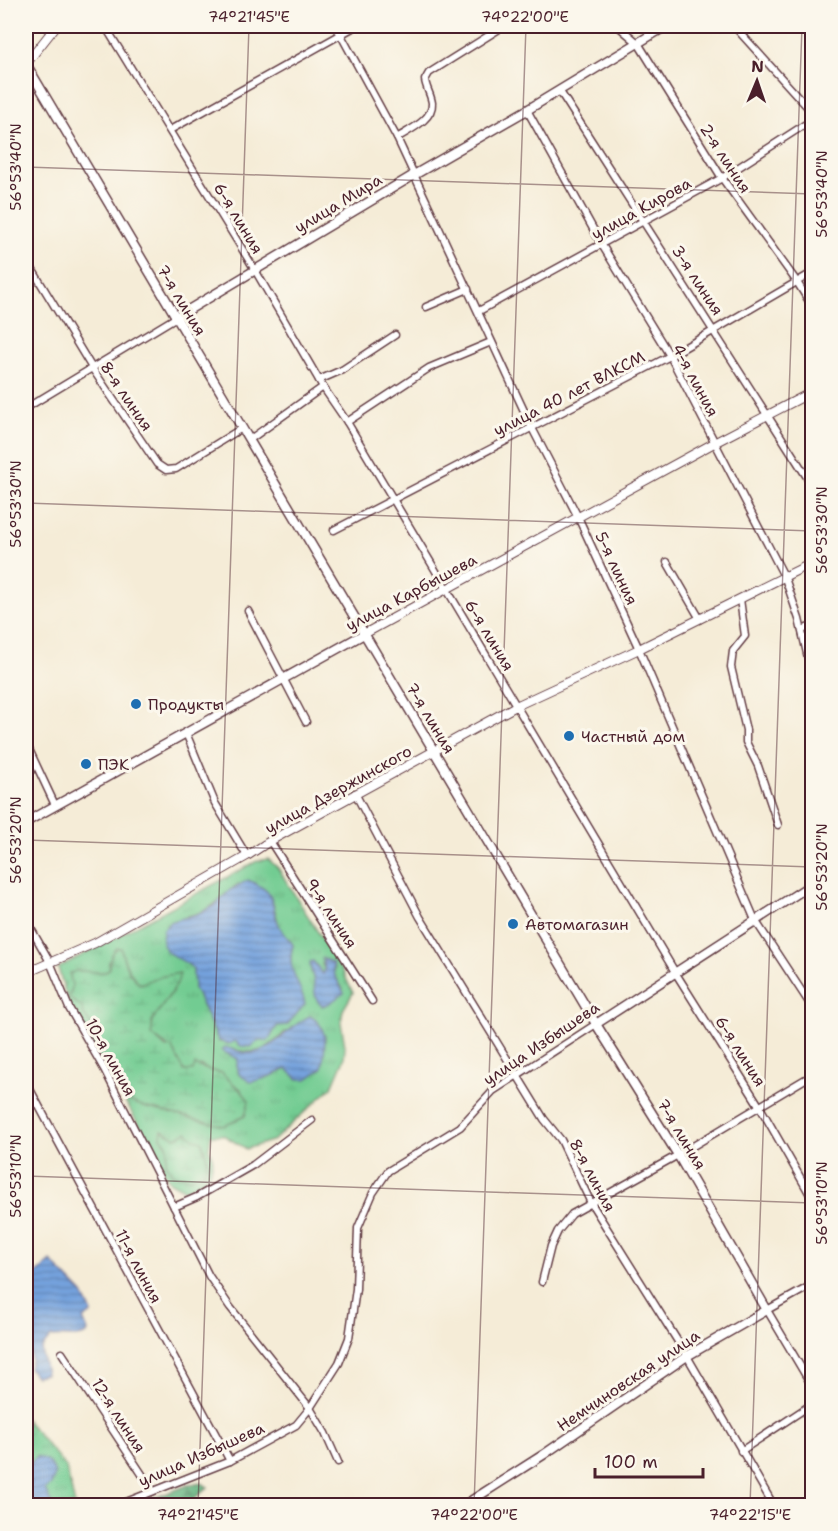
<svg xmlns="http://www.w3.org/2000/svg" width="838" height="1531" font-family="'Shantell Sans',sans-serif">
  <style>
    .grass { fill: url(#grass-tufts); stroke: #5e765e; stroke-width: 1.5; fill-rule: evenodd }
    .forest { fill: url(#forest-firs); stroke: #546854; stroke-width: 1.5 }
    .wetland { fill: url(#wetland-marsh); stroke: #5e765e; stroke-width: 1.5 }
    .water { fill: url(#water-rules); stroke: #5f6084; stroke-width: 1.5 }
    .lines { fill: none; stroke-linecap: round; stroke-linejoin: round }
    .minor-casing { stroke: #643e45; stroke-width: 9 }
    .tertiary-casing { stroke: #643e45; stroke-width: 10 }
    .secondary-casing { stroke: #643e45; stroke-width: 11 }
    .minor { stroke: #fff; stroke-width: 6 }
    .tertiary { stroke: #fff; stroke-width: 8 }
    .secondary { stroke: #fff; stroke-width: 8 }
    .ticks { fill: none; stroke: #4a1f2b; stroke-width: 1.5; stroke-opacity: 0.45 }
    .poi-dot { fill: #1f6fb2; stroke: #fbf7ec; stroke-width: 2 }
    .labels { text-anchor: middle; stroke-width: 6; stroke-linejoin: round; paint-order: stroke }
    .street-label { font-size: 16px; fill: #4a1f2b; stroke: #fbf7ec }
    .poi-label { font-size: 16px; fill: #4a1f2b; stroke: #fbf7ec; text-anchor: start }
    .neatline { fill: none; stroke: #4a1f2b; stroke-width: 2 }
    .ticks-label { font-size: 15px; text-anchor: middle; fill: #4a1f2b }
  </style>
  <defs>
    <pattern id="grass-tufts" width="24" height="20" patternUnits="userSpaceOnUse" patternTransform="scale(1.5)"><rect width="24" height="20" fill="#72cc92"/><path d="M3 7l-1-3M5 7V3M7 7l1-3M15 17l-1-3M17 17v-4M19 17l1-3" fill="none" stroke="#64af7e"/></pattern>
    <pattern id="forest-firs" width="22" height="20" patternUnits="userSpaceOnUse" patternTransform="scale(1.5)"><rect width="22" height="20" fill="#5db07c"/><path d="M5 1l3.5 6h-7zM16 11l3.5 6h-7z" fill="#4f8f66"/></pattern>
    <pattern id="wetland-marsh" width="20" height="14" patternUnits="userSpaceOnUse" patternTransform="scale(1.5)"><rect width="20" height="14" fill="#72cc92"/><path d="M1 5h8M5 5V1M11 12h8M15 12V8" fill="none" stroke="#64af7e"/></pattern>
    <pattern id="water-rules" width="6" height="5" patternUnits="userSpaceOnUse" patternTransform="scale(1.5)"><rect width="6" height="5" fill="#74a2dd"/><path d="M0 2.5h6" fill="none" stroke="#6183b3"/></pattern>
  </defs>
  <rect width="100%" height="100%" fill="#fbf7ec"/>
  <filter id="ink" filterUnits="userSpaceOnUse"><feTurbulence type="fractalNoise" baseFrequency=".0167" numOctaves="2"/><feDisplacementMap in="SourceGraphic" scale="12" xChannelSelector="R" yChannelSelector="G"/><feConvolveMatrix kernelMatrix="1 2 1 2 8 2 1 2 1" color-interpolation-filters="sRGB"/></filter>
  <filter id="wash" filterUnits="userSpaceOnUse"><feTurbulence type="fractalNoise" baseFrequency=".008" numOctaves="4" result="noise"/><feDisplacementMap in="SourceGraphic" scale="24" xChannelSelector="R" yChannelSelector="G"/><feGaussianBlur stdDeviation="1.35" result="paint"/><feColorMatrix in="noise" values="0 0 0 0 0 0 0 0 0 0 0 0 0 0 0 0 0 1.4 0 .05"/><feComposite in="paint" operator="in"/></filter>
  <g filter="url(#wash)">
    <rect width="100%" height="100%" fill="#f5ecd7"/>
    <g class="grass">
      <path d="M268 859 278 868 343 972 353 993 343 1010 341 1023 345 1046 344 1059 332 1087 274 1140 246 1149 223 1135H211L209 1148 213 1159 211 1171 202 1181 185 1190 169 1181 146 1137 69 1006 58 968 257 861ZM238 884 273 903 279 926 293 945C287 965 295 981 304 999L287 1025H278L259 1040 219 1042 194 988 193 969 188 964 187 916C212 912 219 898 238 884ZM121 949C124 963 129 974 140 984L159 977 177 984 152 1021V1035L176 1054 178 1063 184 1071 193 1072 201 1066 208 1070 222 1073 230 1082 241 1089 224 1125 144 1107 119 1087 115 1076 99 1051 93 1035V1027L83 1007 74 1001 69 995C73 988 74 984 70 977L105 972 109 969V961ZM313 962 323 974 325 970 322 964 334 967V974L343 989 316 997 313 976 311 971ZM285 1032 325 1036 322 1068 298 1079 287 1069 263 1079 237 1065 238 1059 223 1051 225 1048C255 1055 263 1054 285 1032ZM181 1136 166 1164 169 1146 164 1142Z"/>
      <polygon points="26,1420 66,1467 75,1505 49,1505 51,1503 47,1496 36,1457 26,1470"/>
    </g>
    <polygon class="forest" points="202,1483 208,1487 187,1505 136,1505 188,1485"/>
    <g class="wetland">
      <path d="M117 948H121C124 963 128 974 140 984L159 977 180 973 177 984 152 1021V1035L166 1048 172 1047 184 1071H193L195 1065 208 1070 222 1073C231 1083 242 1089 249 1101L245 1116 224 1126 144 1107 125 1099 115 1076 99 1051 93 1035V1027L83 1014 82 1007 70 999 69 995C76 983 70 984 70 973L76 971 105 972 109 969C109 961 111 953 117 948Z"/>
      <polygon points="162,1130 176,1138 187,1132 194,1139 202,1141 207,1158 205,1173 191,1178 173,1175 166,1164 168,1146 161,1137"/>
    </g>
    <g class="water">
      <path d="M248 880C281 895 267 899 279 925 282 933 289 938 293 945 285 969 301 983 305 1004L287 1025 277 1026 268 1041 259 1040 251 1047 241 1046 235 1041 229 1044 219 1041 194 988 193 969 188 964 167 952 162 942 163 930 170 922 197 914 214 906 230 890Z"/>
      <path d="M322 958 333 963 334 974 344 993 328 1004 322 1006C312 998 316 988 313 977 312 972 310 968 310 962L313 961 323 974 325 970Z"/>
      <path d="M310 1016C330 1027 325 1048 322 1068L307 1079H298L287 1069 263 1079 250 1082 239 1074 237 1065 238 1059 222 1051 225 1047C232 1049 241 1053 249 1053 274 1052 288 1026 310 1016Z"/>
      <path d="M51 1261 83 1294 92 1313 83 1319 88 1331 87 1334C75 1340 64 1335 51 1337L41 1349 46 1374 35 1376 29 1368 31 1360 29 1348 26 1345V1277H33Z"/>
      <path d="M36 1457C48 1459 52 1464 55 1475L51 1485 45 1489 51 1503 49 1505H26V1470Z"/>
    </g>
  </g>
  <g filter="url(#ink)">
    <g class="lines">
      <defs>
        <g id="minor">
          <polyline points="105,26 255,270 323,387 347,422 675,972 760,1107 812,1198"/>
          <polyline points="336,26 397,138 532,428 578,517 639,649 755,920 812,1007"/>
          <polyline points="618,26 638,43 722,178 797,282 812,306"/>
          <polyline points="734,26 812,112"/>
          <polyline points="559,90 812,485"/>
          <polyline points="527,110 602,245 670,356 785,578 799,619 812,675"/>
          <polyline points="170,130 356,26"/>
          <path d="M397 138C409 130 433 120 432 103 431 95 426 88 425 80L429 73 504 26"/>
          <polyline points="26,259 92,368 157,464 166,470 176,469 242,428"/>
          <polyline points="426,307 468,289"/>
          <polyline points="479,311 722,178 812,120"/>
          <polyline points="319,380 342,370 395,335"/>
          <polyline points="26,408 175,318"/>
          <polyline points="347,422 429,368 491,342"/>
          <polyline points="249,440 323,387"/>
          <polyline points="334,530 670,356 812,273"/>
          <polyline points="667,562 700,619"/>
          <polyline points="740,599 745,636 733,651 731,667 746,730 746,742 758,766 778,825"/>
          <polyline points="248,611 306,722"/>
          <polyline points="802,630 812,626"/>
          <polyline points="186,733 215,803 247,856"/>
          <polyline points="26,743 55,805"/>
          <polyline points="355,793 420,917 544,1119 561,1140 591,1203 687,1356 774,1506"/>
          <polyline points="270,841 372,1001"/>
          <polyline points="26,920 50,962 69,1008 104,1069 209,1276 230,1307 310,1408 325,1433 338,1462"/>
          <polyline points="26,1082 230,1461"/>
          <polyline points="174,1207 197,1197 253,1165 312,1120"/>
          <polyline points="542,1282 551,1246 558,1231 572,1214 678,1155 812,1075"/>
          <polyline points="812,1285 767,1310 812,1386"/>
          <polyline points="62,1353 153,1491"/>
          <polyline points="741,1451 812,1404"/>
          <polyline points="116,1506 230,1461 296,1425 310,1408 339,1363 349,1338 356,1289 358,1228 373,1193 388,1171 460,1127 493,1091 596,1024"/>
        </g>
        <g id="tertiary">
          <polyline points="26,64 56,26"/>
          <polyline points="364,634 714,443 812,392"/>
          <polyline points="26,973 95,943 247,856 270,841 516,706 639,649 812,563"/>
        </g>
        <g id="secondary">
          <polyline points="26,64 596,1024 678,1155 767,1310 687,1356 543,1455 463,1506"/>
          <polyline points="175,318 414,175 527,110 666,26"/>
          <polyline points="26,822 364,634"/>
          <polyline points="596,1024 812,884"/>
        </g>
      </defs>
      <use href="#minor" class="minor-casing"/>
      <use href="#tertiary" class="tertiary-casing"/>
      <use href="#secondary" class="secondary-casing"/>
      <use href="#minor" class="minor"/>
      <use href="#tertiary" class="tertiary"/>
      <use href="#secondary" class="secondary"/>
    </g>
  </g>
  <path class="ticks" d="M26 167 812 194M26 503 812 531M26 840 812 867M26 1176 812 1203M198 1506 249 26M474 1506 526 26M750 1506 802 26"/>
  <g class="poi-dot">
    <circle cx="136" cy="704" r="6"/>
    <circle cx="569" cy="736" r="6"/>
    <circle cx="86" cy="764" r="6"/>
    <circle cx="513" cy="924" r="6"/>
  </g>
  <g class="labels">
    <g class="street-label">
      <text transform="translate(726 158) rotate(57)" y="6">2-я линия</text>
      <text transform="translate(338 203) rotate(-31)" y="6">улица Мира</text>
      <text transform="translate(641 208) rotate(-29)" y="6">улица Кирова</text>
      <text transform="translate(239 218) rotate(59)" y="6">6-я линия</text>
      <text transform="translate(698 280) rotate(57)" y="6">3-я линия</text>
      <text transform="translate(182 300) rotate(59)" y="6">7-я линия</text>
      <text transform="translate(696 380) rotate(62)" y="6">4-я линия</text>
      <text transform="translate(569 393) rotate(-27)" y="6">улица 40 лет ВЛКСМ</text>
      <text transform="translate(127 396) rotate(56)" y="6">8-я линия</text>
      <text transform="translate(617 568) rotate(65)" y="6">5-я линия</text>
      <text transform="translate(411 592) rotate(-28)" y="6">улица Карбышева</text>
      <text transform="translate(490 635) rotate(59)" y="6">6-я линия</text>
      <text transform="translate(431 718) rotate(59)" y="6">7-я линия</text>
      <text transform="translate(338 789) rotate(-29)" y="6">улица Дзержинского</text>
      <text transform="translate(332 913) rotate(57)" y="6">9-я линия</text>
      <text transform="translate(541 1043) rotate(-34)" y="6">улица Избышева</text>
      <text transform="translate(741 1051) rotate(58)" y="6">6-я линия</text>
      <text transform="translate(111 1057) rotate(61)" y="6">10-я линия</text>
      <text transform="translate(682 1134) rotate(59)" y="6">7-я линия</text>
      <text transform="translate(593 1175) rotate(62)" y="6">8-я линия</text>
      <text transform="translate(139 1266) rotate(62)" y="6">11-я линия</text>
      <text transform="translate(628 1380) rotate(-34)" y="6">Немчиновская улица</text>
      <text transform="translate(119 1415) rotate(57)" y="6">12-я линия</text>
      <text transform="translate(201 1454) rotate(-24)" y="6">улица Избышева</text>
    </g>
    <g class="poi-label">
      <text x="148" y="710">Продукты</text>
      <text x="581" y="742">Частный дом</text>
      <text x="98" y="770">ПЭК</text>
      <text x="525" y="930">Автомагазин</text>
    </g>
  </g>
  <rect width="838" height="1531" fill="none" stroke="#fbf7ec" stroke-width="66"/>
  <g transform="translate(757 81) rotate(2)" stroke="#fbf7ec" stroke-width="4.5" paint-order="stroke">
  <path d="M0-4.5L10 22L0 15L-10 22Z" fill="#4a1f2b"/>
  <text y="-9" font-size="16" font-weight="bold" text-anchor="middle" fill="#4a1f2b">N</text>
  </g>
  <path d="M595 1468v9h108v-9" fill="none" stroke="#4a1f2b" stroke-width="3"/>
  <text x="604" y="1468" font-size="18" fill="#4a1f2b" stroke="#fbf7ec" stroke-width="4.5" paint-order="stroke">100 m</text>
  <rect x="33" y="33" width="772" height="1465" class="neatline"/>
  <g class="ticks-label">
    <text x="249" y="22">74°21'45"E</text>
    <text x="525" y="22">74°22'00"E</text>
    <text transform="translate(16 167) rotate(-90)" y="5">56°53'40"N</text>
    <text transform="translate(822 194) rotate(-90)" y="5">56°53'40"N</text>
    <text transform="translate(16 504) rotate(-90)" y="5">56°53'30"N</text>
    <text transform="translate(822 530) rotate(-90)" y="5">56°53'30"N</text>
    <text transform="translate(16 840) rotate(-90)" y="5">56°53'20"N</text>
    <text transform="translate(822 867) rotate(-90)" y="5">56°53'20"N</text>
    <text transform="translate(16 1176) rotate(-90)" y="5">56°53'10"N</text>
    <text transform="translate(822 1203) rotate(-90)" y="5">56°53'10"N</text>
    <text x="198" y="1520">74°21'45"E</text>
    <text x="474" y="1520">74°22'00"E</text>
    <text x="750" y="1520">74°22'15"E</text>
  </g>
</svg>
